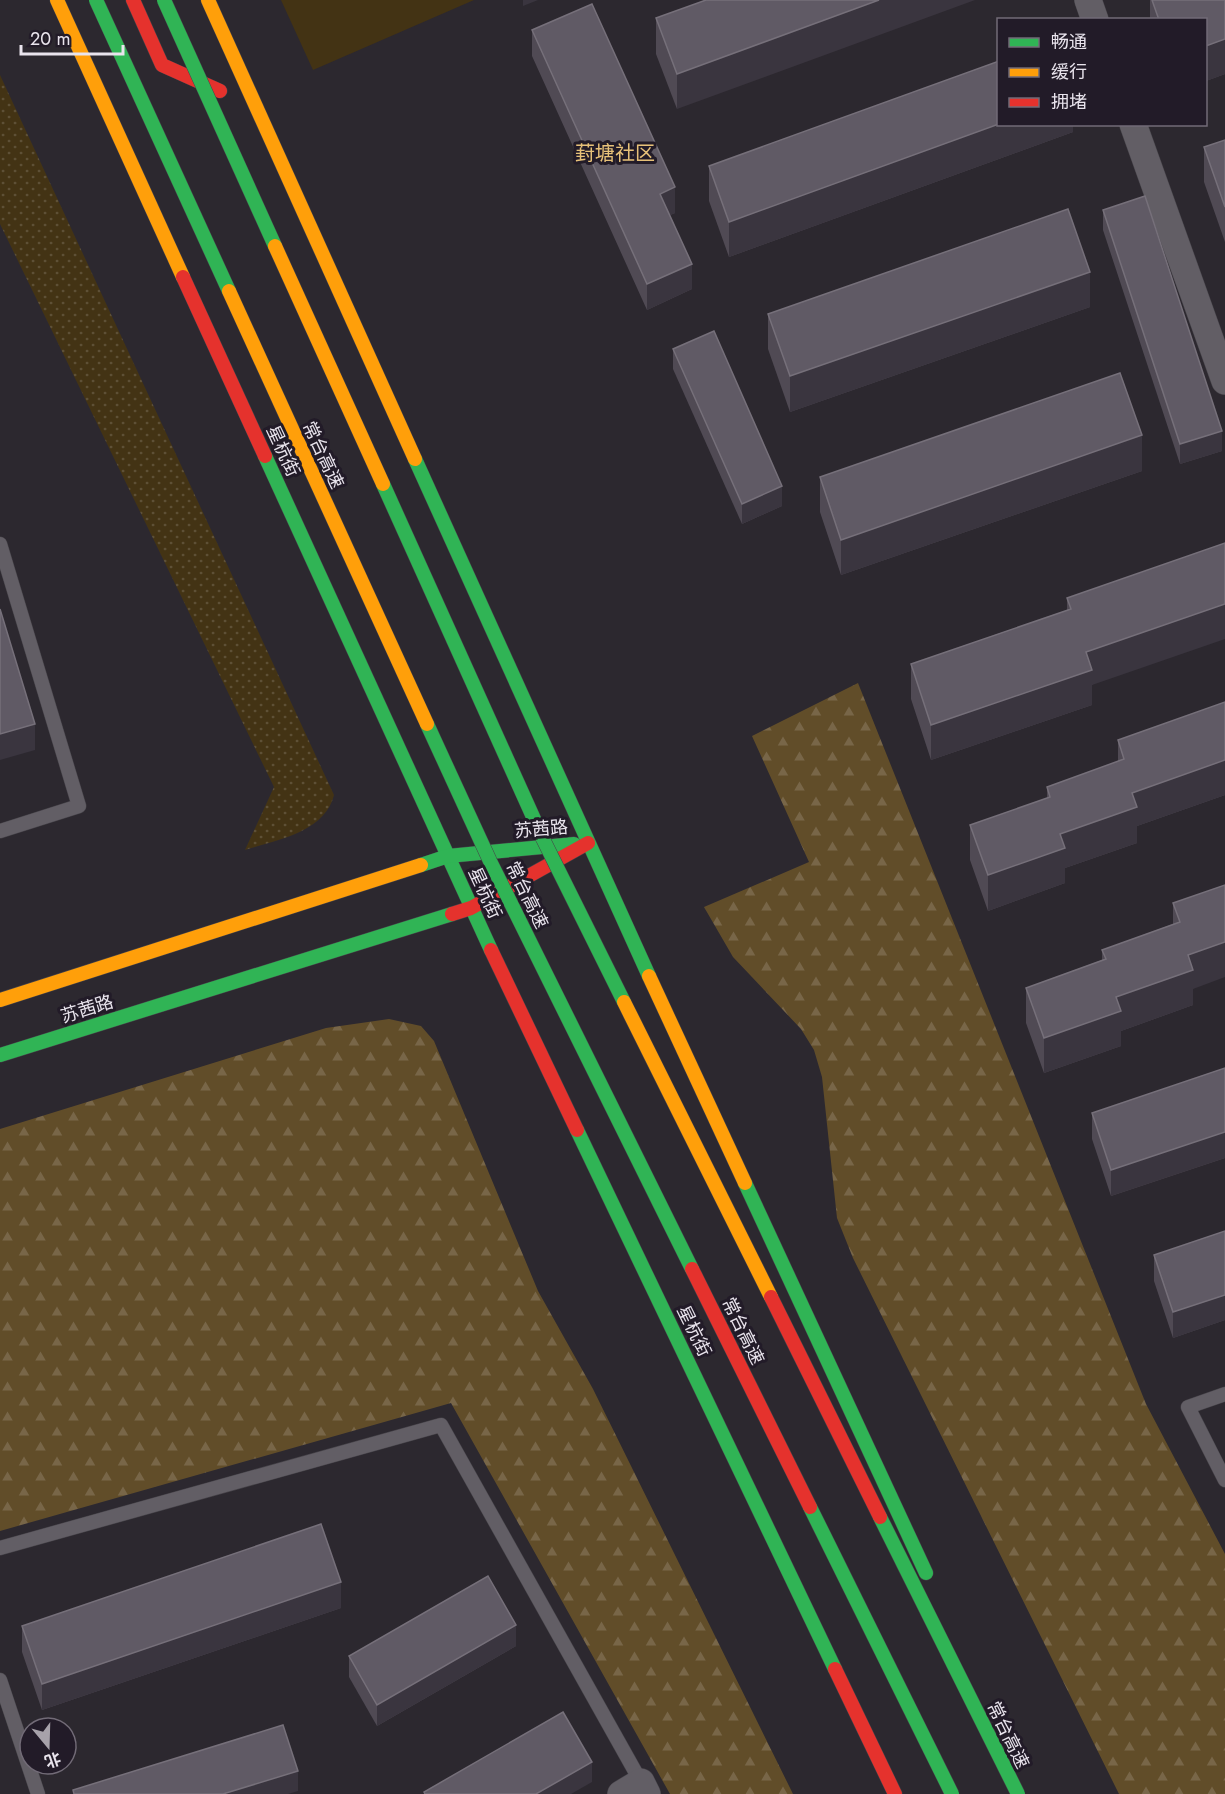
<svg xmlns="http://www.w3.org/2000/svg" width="1225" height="1794" font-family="Jost,'Noto Sans SC',sans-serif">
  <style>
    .grass { fill: url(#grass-dots) }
    .forest { fill: url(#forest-firs) }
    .green { fill: #433314 }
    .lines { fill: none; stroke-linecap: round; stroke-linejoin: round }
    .lane-casing { stroke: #464349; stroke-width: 15 }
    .street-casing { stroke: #464349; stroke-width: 28 }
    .fast-casing { stroke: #464349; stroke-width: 15 }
    .slow-casing { stroke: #464349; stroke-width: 15 }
    .jam-casing { stroke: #464349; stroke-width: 15 }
    .lane { stroke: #625e65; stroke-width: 14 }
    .street { stroke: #625e65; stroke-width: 27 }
    .fast { stroke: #30b455; stroke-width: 14 }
    .slow { stroke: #ff9f0a; stroke-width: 14 }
    .jam { stroke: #e5322d; stroke-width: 14 }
    .fast-bridge-casing { stroke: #464349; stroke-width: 15; stroke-linecap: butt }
    .slow-bridge-casing { stroke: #464349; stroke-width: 15; stroke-linecap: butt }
    .jam-bridge-casing { stroke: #464349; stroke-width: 15; stroke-linecap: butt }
    .fast-bridge { stroke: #30b455; stroke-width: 14 }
    .slow-bridge { stroke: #ff9f0a; stroke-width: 14 }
    .jam-bridge { stroke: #e5322d; stroke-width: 14 }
    .wall { fill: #504a54 }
    .shaded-wall { fill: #3a353f }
    .building { fill: #605a65; stroke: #76707a; stroke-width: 1.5 }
    .labels { text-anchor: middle; stroke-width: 6; stroke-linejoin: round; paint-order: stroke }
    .street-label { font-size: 18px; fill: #e9e4ed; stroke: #221b28 }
    .neighbourhood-label { font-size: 20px; fill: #e7c179; stroke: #221b28 }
  </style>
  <defs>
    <pattern id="grass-dots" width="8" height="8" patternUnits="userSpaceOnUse" patternTransform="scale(1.5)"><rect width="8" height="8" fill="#433314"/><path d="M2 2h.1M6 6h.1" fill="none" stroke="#5e5036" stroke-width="1.8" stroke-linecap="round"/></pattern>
    <pattern id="forest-firs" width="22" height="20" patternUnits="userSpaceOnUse" patternTransform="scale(1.5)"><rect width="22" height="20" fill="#614d29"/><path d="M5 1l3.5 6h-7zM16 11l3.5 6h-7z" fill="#786648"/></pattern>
  </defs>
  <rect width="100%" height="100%" fill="#2c282f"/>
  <path class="grass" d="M0 75 334 795C325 832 277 840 245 850L274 787 0 224Z"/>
  <g class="forest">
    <polygon points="858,683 1146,1404 1225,1554 1225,1794 1119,1794 853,1258 837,1218 822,1077 814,1050 801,1029 733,957 704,907 809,862 752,736"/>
    <polygon points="389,1019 421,1026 434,1041 538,1291 593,1389 793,1794 670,1794 451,1403 0,1531 0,1129 326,1028"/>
  </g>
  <polygon class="green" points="281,0 474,0 313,70"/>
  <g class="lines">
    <defs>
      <g id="lane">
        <polyline points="0,544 79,806 0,831"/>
        <polyline points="1225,1394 1188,1407 1225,1480"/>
        <polyline points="0,1548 441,1425 641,1782"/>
        <polyline points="0,1680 38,1794"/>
      </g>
      <g id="street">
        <polyline points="1088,0 1095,20"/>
        <polyline points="1133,124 1225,381"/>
        <polyline points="621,1794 641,1782 647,1794"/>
      </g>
      <g id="fast">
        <polyline points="265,456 491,950"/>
        <polyline points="415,459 649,976"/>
        <polyline points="421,865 448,856 574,844"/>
        <polyline points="0,1055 452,914"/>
        <polyline points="577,1130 835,1669"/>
        <polyline points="745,1183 926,1573"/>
      </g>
      <g id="slow">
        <polyline points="57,0 183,277"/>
        <polyline points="208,0 415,459"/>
        <polyline points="649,976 745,1183"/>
        <polyline points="0,1000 421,865"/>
      </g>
      <g id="jam">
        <polyline points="133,0 162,65 220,91"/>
        <polyline points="183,277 265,456"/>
        <polyline points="452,914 471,908 588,843"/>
        <polyline points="491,950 577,1130"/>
        <polyline points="835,1669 895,1794"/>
      </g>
    </defs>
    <use href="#lane" class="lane-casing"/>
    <use href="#street" class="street-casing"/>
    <use href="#fast" class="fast-casing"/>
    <use href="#slow" class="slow-casing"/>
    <use href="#jam" class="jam-casing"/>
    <use href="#lane" class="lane"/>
    <use href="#street" class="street"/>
    <use href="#fast" class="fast"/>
    <use href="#slow" class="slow"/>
    <use href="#jam" class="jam"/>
    <defs>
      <g id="fast-bridge">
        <polyline points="96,0 229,291"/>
        <polyline points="164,0 275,246"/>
        <polyline points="383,484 543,839 624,1002"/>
        <polyline points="427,724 490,861 692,1269"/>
        <polyline points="810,1507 952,1794"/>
        <polyline points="880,1517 1018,1794"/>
      </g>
      <g id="slow-bridge">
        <polyline points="275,246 383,484"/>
        <polyline points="229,291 427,724"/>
        <polyline points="624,1002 771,1297"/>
      </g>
      <g id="jam-bridge">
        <polyline points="692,1269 810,1507"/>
        <polyline points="771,1297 880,1517"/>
      </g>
    </defs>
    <use href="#fast-bridge" class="fast-bridge-casing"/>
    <use href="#slow-bridge" class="slow-bridge-casing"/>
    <use href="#jam-bridge" class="jam-bridge-casing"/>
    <use href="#fast-bridge" class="fast-bridge"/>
    <use href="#slow-bridge" class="slow-bridge"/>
    <use href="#jam-bridge" class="jam-bridge"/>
  </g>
  <g class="wall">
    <polygon points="706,0 677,109 656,54 656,18"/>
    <polygon points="1150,0 1225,0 1225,74 1206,81 1206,20 1150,20"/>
    <polygon points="532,30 675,213 670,215 692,289 647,310 532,56"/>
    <polygon points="1073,124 1073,132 729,257 709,201 709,166"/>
    <polygon points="1225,140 1225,242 1204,182 1204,147"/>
    <polygon points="1103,210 1222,451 1180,464 1103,230"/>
    <polygon points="1090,307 790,412 768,349 768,314"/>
    <polygon points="673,349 782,506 742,524 673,369"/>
    <polygon points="1142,471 841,575 820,512 820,477"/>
    <polygon points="1225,543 1092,685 1092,705 931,760 911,699 911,664 1067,610 1067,598"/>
    <polygon points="1225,702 1225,795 1137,826 1137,843 1065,868 1065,883 988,911 970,860 970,825 1047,798 1047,787 1118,762 1118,740"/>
    <polygon points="1225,885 1193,989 1193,1005 1121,1031 1121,1046 1044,1073 1026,1023 1026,988 1102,960 1102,950 1173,924 1173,903"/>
    <polygon points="1225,1068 1225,1158 1111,1196 1092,1139 1092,1113"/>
    <polygon points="1225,1231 1225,1320 1173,1338 1154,1281 1154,1255"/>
    <polygon points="341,1608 42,1710 22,1652 22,1626"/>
    <polygon points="516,1646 377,1726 349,1677 349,1656"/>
  </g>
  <g class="shaded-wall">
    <polygon points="523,0 538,0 523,6"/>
    <polygon points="879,0 975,0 677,109 677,74"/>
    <polygon points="1225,39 1225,74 1206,81 1206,46"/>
    <polygon points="999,124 1073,124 1073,132 729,257 729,222"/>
    <polygon points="675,187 675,213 660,220 660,194"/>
    <polygon points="692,264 692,289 647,310 647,284"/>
    <polygon points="1090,272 1090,307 790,412 790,376"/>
    <polygon points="1222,431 1222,451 1180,464 1180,444"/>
    <polygon points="1142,435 1142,471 841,575 841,540"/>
    <polygon points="782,486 782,506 742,524 742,504"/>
    <polygon points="1225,604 1225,639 1092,685 1092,705 931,760 931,725 1086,652"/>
    <polygon points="35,724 35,750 0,760 0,734"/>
    <polygon points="1225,760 1225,795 1137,826 1137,843 1065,868 1065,883 988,911 988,875 1132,793"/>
    <polygon points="1225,942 1225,977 1193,989 1193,1005 1121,1031 1121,1046 1044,1073 1044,1038 1188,955"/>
    <polygon points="1225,1132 1225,1158 1111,1196 1111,1170"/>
    <polygon points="1225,1295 1225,1320 1173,1338 1173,1312"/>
    <polygon points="341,1582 341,1608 42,1710 42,1684"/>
    <polygon points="516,1625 516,1646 377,1726 377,1705"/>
    <polygon points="592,1762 592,1782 571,1794 536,1794"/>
    <polygon points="298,1771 298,1791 288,1794 223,1794"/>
  </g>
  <g class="building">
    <polygon points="706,0 879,0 677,74 656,18"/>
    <polygon points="1152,0 1225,0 1225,39 1206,46 1206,20 1159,20"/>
    <polygon points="592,4 675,187 660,194 692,264 647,284 532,30"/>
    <polygon points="999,61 999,124 729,222 709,166"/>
    <polygon points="1225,140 1225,207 1204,147"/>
    <polygon points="1145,196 1222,431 1180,444 1103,210"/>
    <polygon points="1068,209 1090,272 790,376 768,314"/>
    <polygon points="714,331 782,486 742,504 673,349"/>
    <polygon points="1120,373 1142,435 841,540 820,477"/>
    <polygon points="1225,543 1225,604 1086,652 1092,670 931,725 911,664 1071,609 1067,598"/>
    <polygon points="0,609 35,724 0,734"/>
    <polygon points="1225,702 1225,760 1132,793 1137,807 1060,834 1065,848 988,875 970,825 1050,797 1047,787 1124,759 1118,740"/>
    <polygon points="1225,885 1225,942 1188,955 1193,970 1116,997 1121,1011 1044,1038 1026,988 1106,959 1102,950 1180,922 1173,903"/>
    <polygon points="1225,1068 1225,1132 1111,1170 1092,1113"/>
    <polygon points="1225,1231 1225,1295 1173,1312 1154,1255"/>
    <polygon points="321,1524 341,1582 42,1684 22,1626"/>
    <polygon points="488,1576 516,1625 377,1705 349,1656"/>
    <polygon points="563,1712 592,1762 536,1794 425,1794 424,1792"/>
    <polygon points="283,1725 298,1771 223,1794 74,1794 73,1790"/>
  </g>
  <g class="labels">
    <g class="street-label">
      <text transform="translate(283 451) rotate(65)" y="6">星杭街</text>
      <text transform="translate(323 455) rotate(65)" y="6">常台高速</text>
      <text transform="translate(541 829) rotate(-5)" y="6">苏茜路</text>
      <text transform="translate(485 893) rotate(65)" y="6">星杭街</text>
      <text transform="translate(527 895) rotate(64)" y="6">常台高速</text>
      <text transform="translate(87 1009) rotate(-17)" y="6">苏茜路</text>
      <text transform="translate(694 1331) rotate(64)" y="6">星杭街</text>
      <text transform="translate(743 1331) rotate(64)" y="6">常台高速</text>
      <text transform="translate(1008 1735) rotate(64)" y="6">常台高速</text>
    </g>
    <g class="neighbourhood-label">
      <text x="615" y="160">葑塘社区</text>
    </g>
  </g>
  <rect x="997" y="18" width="210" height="108" fill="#221b28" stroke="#726b77" stroke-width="1.5"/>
  <rect x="1009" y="38" width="30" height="9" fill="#30b455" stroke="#726b77" stroke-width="1.5"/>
  <text x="1051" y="48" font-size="18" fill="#e9e4ed">畅通</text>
  <rect x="1009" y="68" width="30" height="9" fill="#ff9f0a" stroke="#726b77" stroke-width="1.5"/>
  <text x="1051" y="78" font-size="18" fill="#e9e4ed">缓行</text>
  <rect x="1009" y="98" width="30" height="9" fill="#e5322d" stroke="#726b77" stroke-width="1.5"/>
  <text x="1051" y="108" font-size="18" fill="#e9e4ed">拥堵</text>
  <g transform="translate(48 1746) rotate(161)"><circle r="28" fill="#221b28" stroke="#726b77" stroke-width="1.5"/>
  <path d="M0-4.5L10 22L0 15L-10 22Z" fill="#a7a2aa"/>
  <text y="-9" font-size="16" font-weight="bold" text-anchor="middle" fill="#e9e4ed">北</text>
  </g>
  <path d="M21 45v9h102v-9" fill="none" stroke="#e9e4ed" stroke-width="3"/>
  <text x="30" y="45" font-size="18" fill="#e9e4ed" stroke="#221b28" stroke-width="4.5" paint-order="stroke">20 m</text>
</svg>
